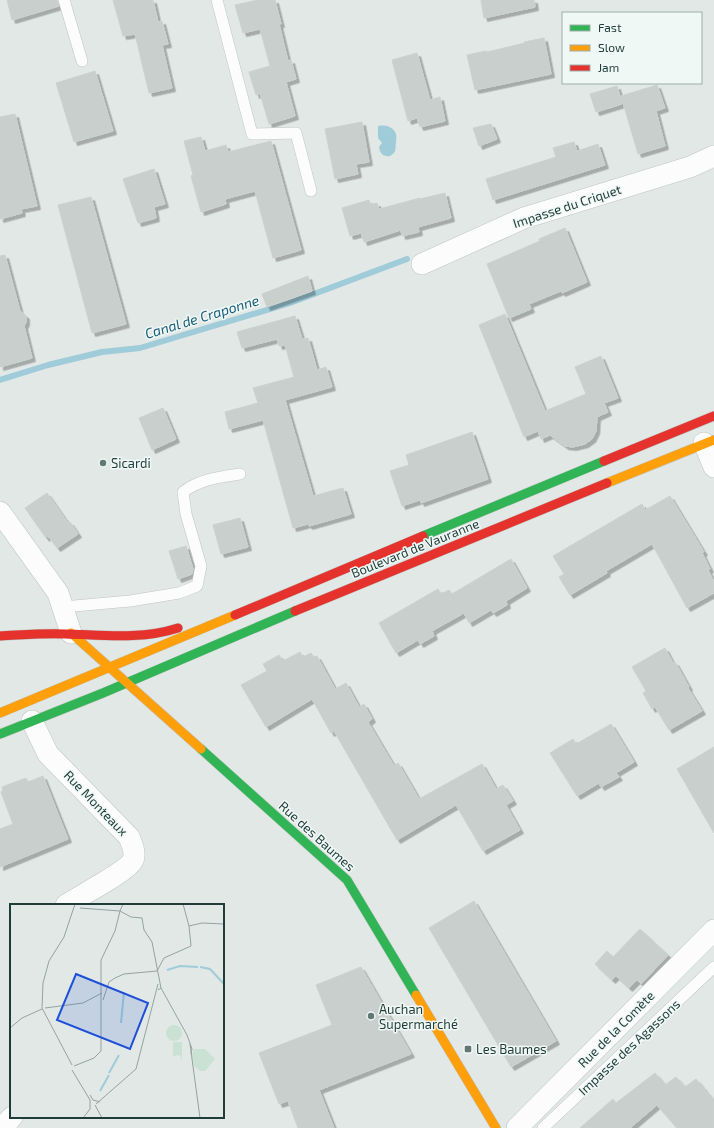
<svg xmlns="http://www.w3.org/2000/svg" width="714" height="1128" font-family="'Exo 2',sans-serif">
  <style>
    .water { fill: #a0cbd9 }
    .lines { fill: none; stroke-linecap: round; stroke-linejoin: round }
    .stream { stroke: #a0cbd9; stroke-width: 6 }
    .building { fill: #c9cfcd; stroke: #cbd1cf; filter: url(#shadow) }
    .lane-casing { stroke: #bfc5c3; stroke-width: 12 }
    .street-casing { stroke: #bfc5c3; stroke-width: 22 }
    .fast-casing { stroke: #bdc6c3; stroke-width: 10 }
    .slow-casing { stroke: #bdc6c3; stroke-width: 10 }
    .jam-casing { stroke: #bdc6c3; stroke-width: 10 }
    .lane { stroke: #fbfcfb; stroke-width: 11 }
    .street { stroke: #fbfcfb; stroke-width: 21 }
    .fast { stroke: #30b455; stroke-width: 9 }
    .slow { stroke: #ff9f0a; stroke-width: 9 }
    .jam { stroke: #e5322d; stroke-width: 9 }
    .poi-dot { fill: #637875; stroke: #f0f8f5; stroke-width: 1.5 }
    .labels { text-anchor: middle; stroke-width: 3; stroke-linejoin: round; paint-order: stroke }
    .street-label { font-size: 13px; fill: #1f3c38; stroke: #f0f8f5 }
    .poi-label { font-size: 13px; fill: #1f3c38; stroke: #f0f8f5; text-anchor: start }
    .water-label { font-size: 14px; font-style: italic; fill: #175e7a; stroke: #f0f8f5 }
    .inset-river { fill: none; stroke: #a0cbd9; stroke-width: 2 }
    .inset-road { fill: none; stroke: #94a3a0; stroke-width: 1 }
    .view { fill: #1d4ed8; fill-opacity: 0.15; stroke: #1d4ed8; stroke-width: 2 }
    .inset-edge { fill: none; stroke: #1f3c38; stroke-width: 2 }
  </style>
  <defs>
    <filter id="shadow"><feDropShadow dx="3.5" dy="3.5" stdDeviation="0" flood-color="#0004"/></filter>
  </defs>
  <rect width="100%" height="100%" fill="#e2e8e6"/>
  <path class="water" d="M378 126C389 124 399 130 396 142 395 149 397 152 390 156 384 157 380 154 379 147L382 143 378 138Z"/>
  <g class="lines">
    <polyline class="stream" points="0,380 48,365 102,352 140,348 290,303 407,259"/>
  </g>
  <g class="building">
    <polygon points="7,0 57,0 59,6 12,20"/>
    <polygon points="113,0 153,0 158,22 162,21 168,44 162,45 172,88 149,93 135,34 123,36"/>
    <polygon points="258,0 275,0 281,24 279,24 288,61 291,60 296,79 286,82 295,116 269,124 260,93 256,95 249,72 270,66 260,29 243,33 235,5"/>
    <polygon points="481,0 534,0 535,7 484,18"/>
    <polygon points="544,38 551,74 475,90 467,55 486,51 487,52 525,43 524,42"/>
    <polygon points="417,53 430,100 440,97 445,121 420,127 417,118 408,121 392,60"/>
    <polygon points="95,71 113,131 74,142 56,83"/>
    <polygon points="657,85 665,108 656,111 665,146 638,154 621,96"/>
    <polygon points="617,86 622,104 596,112 590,94"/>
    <polygon points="15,114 37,206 21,209 22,213 0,219 0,117"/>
    <polygon points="362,122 369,162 356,164 358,174 335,179 325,129"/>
    <polygon points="491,124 497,139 479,146 473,128"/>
    <polygon points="201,137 205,151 226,145 228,152 271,141 301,250 273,258 255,191 225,199 226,204 201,212 191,176 193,175 184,141"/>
    <polygon points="574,142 577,151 598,144 605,165 493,200 486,179 556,157 553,148"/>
    <polygon points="154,169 165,204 154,207 156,218 138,223 123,179"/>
    <polygon points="445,193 451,218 418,227 419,232 402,236 401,230 364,242 361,233 350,236 342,208 369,200 370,205 377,203 379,209 420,198 420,199"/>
    <polygon points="91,197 126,324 92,333 58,205"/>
    <polygon points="565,228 587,282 562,293 561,291 529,304 531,309 509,318 487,264 540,241 539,239"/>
    <polygon points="5,255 20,311 26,316 26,322 24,326 32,358 0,367 0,256"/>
    <polygon points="308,276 312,291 267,307 262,294"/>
    <polygon points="505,314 545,411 586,394 575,367 601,356 618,398 604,403 608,412 597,417 596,431 592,439 585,444 573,447 565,446 550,435 541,439 538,431 524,437 479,325"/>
    <polygon points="295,316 302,339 308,338 317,370 326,367 332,387 285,400 313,496 343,488 351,514 309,526 308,524 293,528 263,420 229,429 225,412 258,403 253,388 294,377 285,345 279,346 277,339 242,348 237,332"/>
    <polygon points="163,408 176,439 152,450 139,418"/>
    <polygon points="472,432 488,479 421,503 420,500 402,506 390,471 409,465 406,455"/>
    <polygon points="47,493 68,523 70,522 78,534 57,548 48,536 46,538 25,508"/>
    <polygon points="670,496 704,552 702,553 710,569 708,570 714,582 714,593 687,608 652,544 606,571 607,573 570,595 559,577 564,574 553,556 642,504 645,510"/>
    <polygon points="240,518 248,547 221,554 213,525"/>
    <polygon points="186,546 193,569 192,574 178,579 169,551"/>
    <polygon points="511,559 527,588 506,601 507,605 493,613 491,610 469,623 464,613 432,631 434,636 420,644 418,640 396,653 379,623 438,589 441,594 449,590 452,594"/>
    <polygon points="665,648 673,663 675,662 689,687 688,688 702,711 669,730 655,707 652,709 643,693 646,691 632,667"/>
    <polygon points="300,652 303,657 311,653 314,657 317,656 335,689 346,683 359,707 364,704 372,719 368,722 394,766 398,763 419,799 482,764 496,789 503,785 513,801 506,805 520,830 483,851 456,805 397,840 334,731 331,733 312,699 266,727 241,685 267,671 263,664 279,655 283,661"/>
    <polygon points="611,724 634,762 616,773 619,777 601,787 599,783 577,796 550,753 573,739 576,744"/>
    <polygon points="714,747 714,833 677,769"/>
    <polygon points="43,776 68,839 0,867 0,829 13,824 1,792 3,791 2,787 26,778 28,782"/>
    <polygon points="474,901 556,1041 511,1067 429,928"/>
    <polygon points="640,929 668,955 641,984 637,980 629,988 616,976 612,980 595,964 607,951 613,957"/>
    <polygon points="361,967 411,1054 319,1090 334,1128 298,1128 288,1101 279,1104 259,1053 332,1025 316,985"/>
    <polygon points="655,1073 665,1085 676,1077 685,1087 696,1079 714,1101 714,1128 677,1128 657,1105 630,1128 580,1128 613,1099 616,1103"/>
  </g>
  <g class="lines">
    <defs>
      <g id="lane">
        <polyline points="64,0 82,61"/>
        <polyline points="217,0 252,134 296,133 311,191"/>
        <path d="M63 607 130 601 179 593 197 586 201 566 186 514 183 492C200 479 220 477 240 474"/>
        <polyline points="543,1128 714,967"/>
      </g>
      <g id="street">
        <polyline points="422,264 524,218 690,167 714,156"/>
        <polyline points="704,443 714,467"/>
        <polyline points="0,512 58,593 71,633"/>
        <path d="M32 721 48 754 129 837C132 844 136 853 133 860 127 872 79 896 66 905"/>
        <polyline points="2,1128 12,1117"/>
        <polyline points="517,1128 714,930"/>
      </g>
      <g id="fast">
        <polyline points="423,536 604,461"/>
        <polyline points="0,734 103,693 295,611"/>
        <polyline points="201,749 347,880 416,995"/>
      </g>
      <g id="slow">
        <polyline points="607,483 714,440"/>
        <polyline points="71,633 201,749"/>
        <polyline points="0,713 235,615"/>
        <polyline points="416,995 496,1128"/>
      </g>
      <g id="jam">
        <polyline points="604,461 714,416"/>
        <polyline points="295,611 607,483"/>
        <polyline points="235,615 423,536"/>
        <path d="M0 636C22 635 43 633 65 634 103 635 141 640 178 628"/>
      </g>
    </defs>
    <use href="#lane" class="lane-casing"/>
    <use href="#street" class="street-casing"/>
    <use href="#fast" class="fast-casing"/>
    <use href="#slow" class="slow-casing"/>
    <use href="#jam" class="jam-casing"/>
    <use href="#lane" class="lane"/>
    <use href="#street" class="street"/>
    <use href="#fast" class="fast"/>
    <use href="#slow" class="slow"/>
    <use href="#jam" class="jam"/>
  </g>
  <g class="poi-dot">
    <circle cx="103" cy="463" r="4"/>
    <circle cx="371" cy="1016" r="4"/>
    <rect x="464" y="1045" width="8" height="8" rx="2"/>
  </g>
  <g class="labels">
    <g class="street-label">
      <text transform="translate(567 206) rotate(-18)" y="5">Impasse du Criquet</text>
      <text transform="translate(415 548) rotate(-22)" y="5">Boulevard de Vauranne</text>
      <text transform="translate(96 803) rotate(46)" y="5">Rue Monteaux</text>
      <text transform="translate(317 836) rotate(42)" y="5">Rue des Baumes</text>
      <text transform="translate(616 1029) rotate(-45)" y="5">Rue de la Comète</text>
      <text transform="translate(629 1047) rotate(-43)" y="5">Impasse des Agassons</text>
    </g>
    <g class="poi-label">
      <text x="111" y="468">Sicardi</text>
      <text x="379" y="1014">Auchan<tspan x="379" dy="15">Supermarché</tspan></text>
      <text x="476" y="1054">Les Baumes</text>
    </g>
    <g class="water-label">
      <text transform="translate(202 317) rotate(-17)" y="5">Canal de Craponne</text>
    </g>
  </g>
  <g transform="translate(10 904)">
    <rect width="214" height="214" fill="#e2e8e6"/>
    <path d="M156 129a8 8 0 1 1 16 0a8 8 0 1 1-16 0ZM163 138H172V157L170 151 163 152ZM184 145H195L205 155 195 167H190L184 162 182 151Z" fill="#cae2d4"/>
    <path class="inset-river" d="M190 63 200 65 214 80M157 66 170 62 188 63M111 119 114 88M99 169 109 151M90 187 99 171"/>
    <path class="inset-road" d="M113 0 110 7 121 13 132 14 134 26 142 38 151 84 148 86M173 0 179 22M179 22 192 19 214 20M147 67 154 54 181 42 179 22M151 84 177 131 182 145 181 150M93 96 99 78 105 74 114 70 147 67M35 104 73 99 92 89M0 124 12 114 32 105M180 140 190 214M62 161 32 104 33 79 39 57 54 33 65 0M64 162 84 154 91 147V56L105 27 110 7 70 4M62 166 80 196V205L73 214M80 191 83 196 90 198M86 200 126 165 148 80M85 201 92 214"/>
    <path class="view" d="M66 70 138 99 120 145 47 116Z"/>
    <rect width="214" height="214" class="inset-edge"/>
  </g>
  <rect x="562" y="12" width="140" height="72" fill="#f0f8f5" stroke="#9cada9"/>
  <rect x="570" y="25" width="20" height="6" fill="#30b455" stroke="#9cada9"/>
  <text x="598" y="32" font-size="12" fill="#1f3c38">Fast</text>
  <rect x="570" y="45" width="20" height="6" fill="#ff9f0a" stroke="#9cada9"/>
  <text x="598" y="52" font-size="12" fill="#1f3c38">Slow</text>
  <rect x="570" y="65" width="20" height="6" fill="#e5322d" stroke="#9cada9"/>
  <text x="598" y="72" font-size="12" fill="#1f3c38">Jam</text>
</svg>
